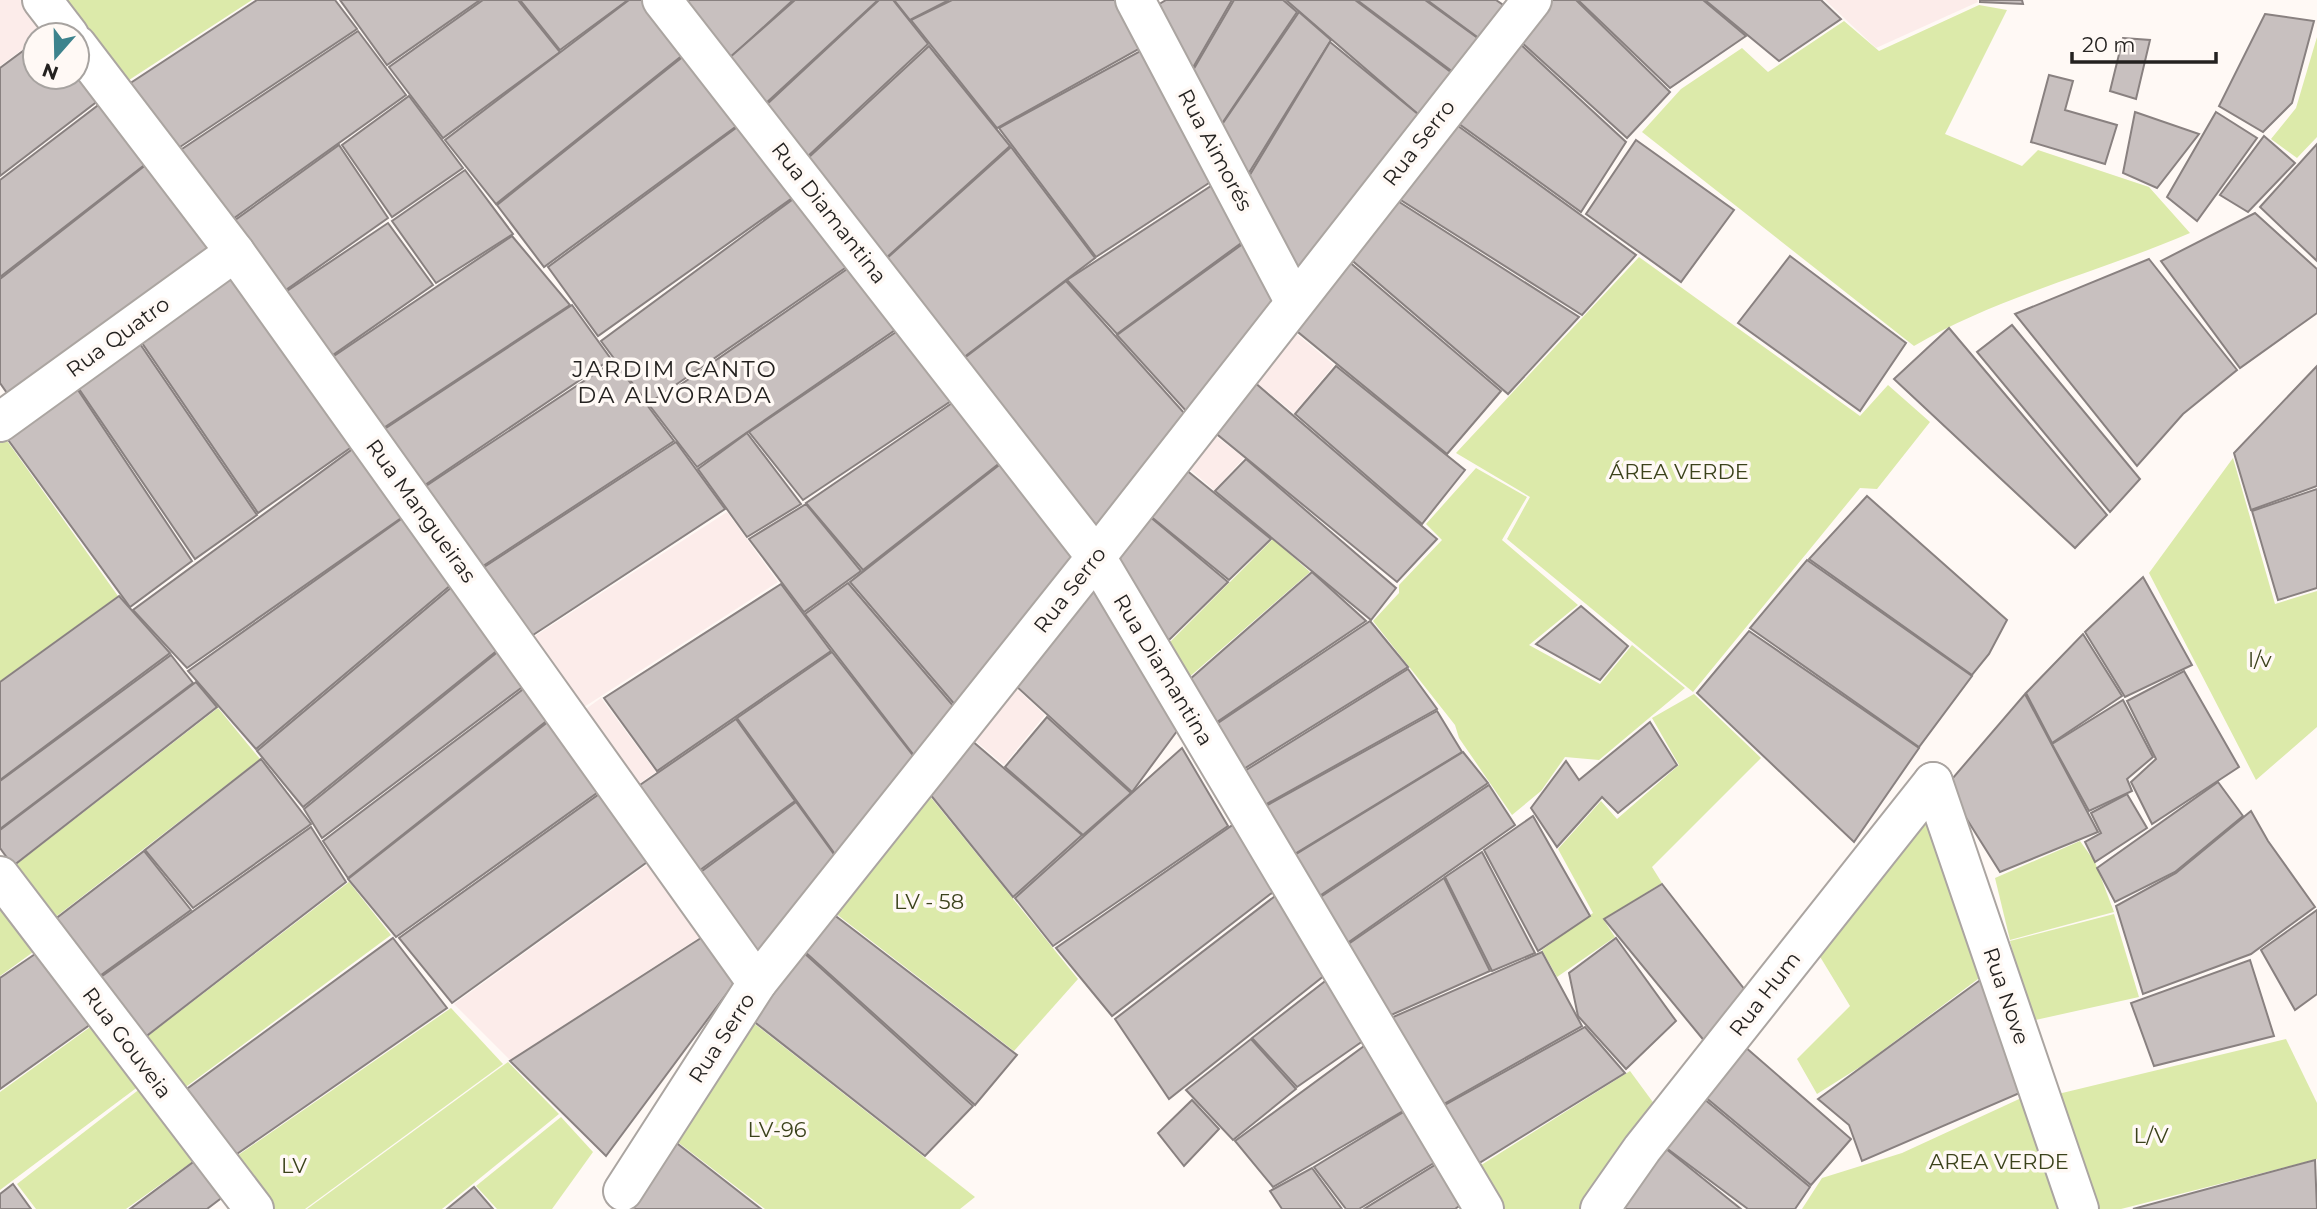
<svg xmlns="http://www.w3.org/2000/svg" width="2317" height="1209" font-family="Montserrat,sans-serif">
  <style>
    .commercial { fill: #fcecea }
    .green { fill: #dceaaa }
    .building { fill: #c8c0bf; stroke: #898180; stroke-width: 2 }
    .lines { fill: none; stroke-linecap: round; stroke-linejoin: round }
    .street-casing { stroke: #aba5a1; stroke-width: 42 }
    .street { stroke: #fff; stroke-width: 38 }
    .labels { text-anchor: middle; stroke-width: 7; stroke-linejoin: round; paint-order: stroke }
    .street-label { font-size: 21px; fill: #242220; stroke: #fff9f5 }
    .park-label { font-size: 21px; fill: #3b421b; stroke: #fff9f5 }
    .neighbourhood-label { font-size: 23px; letter-spacing: 2px; fill: #242220; stroke: #fff9f5 }
  </style>
  <rect width="100%" height="100%" fill="#fff9f5"/>
  <g class="commercial">
    <polygon points="0,0 23,0 48,31 35,35 35,40 0,66"/>
    <polygon points="1825,0 1977,0 1978,2 1876,48"/>
    <polygon points="1292,330 1334,365 1294,413 1253,380"/>
    <polygon points="1213,434 1244,458 1214,490 1187,467"/>
    <polygon points="727,512 778,582 581,709 532,638"/>
    <polygon points="1015,687 1045,715 1004,765 973,739"/>
    <polygon points="601,698 656,772 637,785 583,711"/>
    <polygon points="651,862 703,935 510,1060 454,1004"/>
  </g>
  <g class="green">
    <polygon points="62,0 252,0 126,82"/>
    <path d="M1979 5 2007 10 1945 134 2022 166 2038 150 2149 187 2190 233C2100 272 1998 296 1914 346L1642 132 1681 89 1742 48 1768 72 1844 21 1879 51Z"/>
    <polygon points="2317,37 2317,137 2297,158 2271,139 2296,108"/>
    <polygon points="1639,257 1860,416 1888,385 1930,422 1877,489 1860,488 1693,692 1507,539 1530,497 1456,453"/>
    <polygon points="5,438 118,596 0,681 0,442"/>
    <polygon points="2233,458 2275,604 2317,591 2317,727 2256,780 2149,573"/>
    <polygon points="1476,468 1527,497 1502,540 1578,605 1529,645 1600,684 1632,645 1685,688 1599,760 1565,757 1541,791 1512,815 1459,738 1455,725 1373,621 1399,593 1399,585 1442,540 1426,524"/>
    <polygon points="1273,539 1310,572 1187,679 1167,645"/>
    <polygon points="1694,694 1761,758 1652,867 1662,883 1603,919 1615,937 1557,977 1542,950 1593,913 1558,849 1601,801 1617,819 1679,765 1652,718"/>
    <polygon points="218,708 260,759 53,919 13,867"/>
    <polygon points="928,794 1078,979 1014,1051 835,913"/>
    <polygon points="1927,817 1982,976 1863,1065 1817,1094 1797,1059 1850,1006 1819,955"/>
    <polygon points="2080,841 2095,862 2114,912 2010,940 1995,878"/>
    <polygon points="349,882 391,935 183,1089 144,1039"/>
    <polygon points="0,902 36,950 0,976"/>
    <polygon points="2114,914 2139,997 2031,1021 2010,941"/>
    <polygon points="451,1008 503,1064 305,1209 274,1209 234,1158"/>
    <polygon points="751,1021 975,1197 960,1209 765,1209 675,1140"/>
    <polygon points="93,1025 139,1086 0,1190 0,1092"/>
    <polygon points="2286,1039 2317,1103 2317,1159 2121,1209 2098,1209 2058,1094"/>
    <polygon points="508,1062 559,1114 442,1209 307,1209"/>
    <polygon points="1630,1071 1655,1105 1580,1209 1503,1209 1478,1167"/>
    <polygon points="141,1088 196,1159 126,1209 36,1209 17,1184"/>
    <polygon points="2030,1094 2062,1209 1802,1209 1822,1178 1902,1153"/>
    <polygon points="561,1117 593,1152 552,1209 497,1209 476,1186"/>
  </g>
  <g class="building">
    <polygon points="257,0 335,0 357,29 177,149 129,84"/>
    <polygon points="340,0 480,0 387,65"/>
    <polygon points="483,0 518,0 560,52 443,138 389,67"/>
    <polygon points="520,0 628,0 560,50"/>
    <polygon points="629,0 642,0 684,54 496,204 445,140"/>
    <polygon points="683,0 793,0 729,59"/>
    <polygon points="795,0 878,0 764,105 728,59"/>
    <polygon points="879,0 893,0 928,44 806,158 765,106"/>
    <polygon points="894,0 949,0 910,20"/>
    <polygon points="952,0 1117,0 1142,47 997,128 911,20"/>
    <polygon points="1166,0 1232,0 1191,71 1156,6"/>
    <polygon points="1234,0 1283,0 1297,12 1221,125 1192,72"/>
    <polygon points="1286,0 1355,0 1452,73 1419,115"/>
    <polygon points="1357,0 1425,0 1479,39 1453,72"/>
    <polygon points="1427,0 1496,0 1506,7 1480,39"/>
    <polygon points="1551,0 1576,0 1670,92 1627,138 1520,41"/>
    <polygon points="1578,0 1703,0 1746,36 1670,88"/>
    <polygon points="1705,0 1821,0 1841,19 1779,61"/>
    <polygon points="1980,0 2022,0 2023,4 1980,2"/>
    <polygon points="1299,12 1331,40 1247,176 1221,126"/>
    <polygon points="2265,14 2314,21 2292,103 2263,132 2219,106"/>
    <polygon points="358,31 406,95 230,221 179,151"/>
    <polygon points="2123,38 2150,40 2136,99 2110,91"/>
    <polygon points="35,42 35,77 77,77 77,71 99,100 0,176 0,68"/>
    <polygon points="1330,42 1419,115 1297,272 1248,178"/>
    <polygon points="1518,42 1626,142 1581,212 1455,121"/>
    <polygon points="929,46 1010,146 885,259 807,159"/>
    <polygon points="1144,49 1212,181 1096,257 999,128"/>
    <polygon points="685,55 738,125 544,267 497,205"/>
    <polygon points="2049,75 2073,81 2065,110 2117,125 2105,164 2031,142"/>
    <polygon points="409,96 463,168 392,217 342,145"/>
    <polygon points="101,103 147,163 0,277 0,180"/>
    <polygon points="2135,112 2199,134 2157,188 2123,173"/>
    <polygon points="2216,112 2257,138 2197,221 2167,197"/>
    <polygon points="1454,123 1636,255 1582,315 1396,197"/>
    <polygon points="740,125 795,196 598,336 548,267"/>
    <polygon points="2264,136 2295,163 2248,212 2220,195"/>
    <polygon points="1636,140 1734,210 1681,282 1586,214"/>
    <polygon points="2317,144 2317,261 2260,207"/>
    <polygon points="339,145 388,218 283,292 231,223"/>
    <polygon points="1011,147 1095,258 963,358 885,260"/>
    <polygon points="147,164 212,250 7,393 0,383 0,279"/>
    <polygon points="465,170 513,234 436,283 392,221"/>
    <polygon points="1214,184 1244,241 1117,334 1067,280"/>
    <polygon points="796,197 848,266 648,404 601,341"/>
    <polygon points="1393,198 1579,317 1508,394 1348,257"/>
    <polygon points="2255,213 2317,269 2317,313 2240,368 2161,261"/>
    <polygon points="388,223 433,285 330,357 284,293"/>
    <polygon points="512,236 570,305 382,429 331,358"/>
    <polygon points="1244,243 1274,300 1187,412 1117,335"/>
    <polygon points="1790,256 1906,343 1860,411 1738,323"/>
    <polygon points="2149,259 2237,370 2183,414 2137,466 2015,314"/>
    <polygon points="1347,260 1501,391 1447,454 1293,328"/>
    <polygon points="850,267 898,328 697,467 650,406"/>
    <polygon points="232,275 353,446 258,513 140,340"/>
    <polygon points="1066,281 1185,414 1096,531 963,359"/>
    <polygon points="572,305 611,359 422,487 383,430"/>
    <polygon points="2012,325 2140,479 2110,512 1977,352"/>
    <polygon points="1949,328 2107,515 2075,548 1894,379"/>
    <polygon points="899,330 954,399 803,500 749,432"/>
    <polygon points="138,341 257,515 195,559 77,386"/>
    <polygon points="614,361 674,441 480,568 423,488"/>
    <polygon points="1336,366 1465,470 1422,524 1295,414"/>
    <polygon points="2317,366 2317,486 2251,510 2234,453"/>
    <polygon points="1253,381 1437,539 1397,582 1213,431"/>
    <polygon points="76,387 192,561 130,607 6,437"/>
    <polygon points="955,401 1001,462 863,570 806,503"/>
    <polygon points="747,433 801,504 747,537 698,469"/>
    <polygon points="676,442 725,509 530,637 481,569"/>
    <polygon points="354,448 404,516 187,668 133,610"/>
    <polygon points="1246,459 1396,588 1371,620 1215,491"/>
    <polygon points="1003,462 1076,556 956,706 850,582"/>
    <polygon points="1185,469 1271,539 1229,580 1149,515"/>
    <polygon points="2317,489 2317,588 2278,600 2252,511"/>
    <polygon points="1867,496 2007,620 1989,654 1972,675 1809,559"/>
    <polygon points="806,504 861,571 804,612 749,539"/>
    <polygon points="1149,516 1228,582 1166,643 1116,559"/>
    <polygon points="404,517 452,584 256,749 188,671"/>
    <polygon points="1807,560 1972,676 1919,747 1750,628"/>
    <polygon points="1312,572 1366,621 1214,724 1189,680"/>
    <polygon points="2143,577 2192,665 2125,697 2085,632"/>
    <polygon points="848,583 955,708 916,758 805,614"/>
    <polygon points="781,584 831,651 657,771 604,698"/>
    <polygon points="453,586 499,649 303,807 257,751"/>
    <polygon points="1094,587 1180,727 1132,792 1016,686"/>
    <polygon points="119,596 170,653 0,780 0,682"/>
    <polygon points="1581,606 1628,646 1600,680 1536,644"/>
    <polygon points="1370,621 1408,667 1242,770 1215,725"/>
    <polygon points="1749,631 1919,748 1854,842 1697,693"/>
    <polygon points="2083,634 2122,696 2052,743 2026,693"/>
    <polygon points="500,650 525,685 322,838 304,809"/>
    <polygon points="832,652 915,758 837,857 737,718"/>
    <polygon points="171,655 193,683 0,829 0,781"/>
    <polygon points="1408,669 1437,709 1263,806 1243,772"/>
    <polygon points="2184,671 2239,767 2152,824 2131,782 2156,759 2127,701"/>
    <polygon points="196,682 217,707 13,866 0,848 0,830"/>
    <polygon points="526,687 549,719 348,878 323,841"/>
    <polygon points="2025,694 2098,832 2000,872 1946,786"/>
    <polygon points="2123,700 2153,757 2127,779 2132,791 2089,811 2052,744"/>
    <polygon points="1437,711 1462,752 1293,855 1264,807"/>
    <polygon points="1047,717 1131,793 1083,835 1005,767"/>
    <polygon points="736,719 795,801 696,873 637,787"/>
    <polygon points="549,721 601,790 396,937 348,879"/>
    <polygon points="1650,722 1677,765 1618,813 1602,797 1557,847 1531,808 1566,761 1579,780"/>
    <polygon points="971,740 1082,835 1013,897 929,793"/>
    <polygon points="1182,748 1228,826 1053,946 1015,898"/>
    <polygon points="1463,752 1488,783 1318,897 1293,856"/>
    <polygon points="261,759 311,824 193,908 145,850"/>
    <polygon points="2218,782 2243,816 2175,872 2115,902 2097,868"/>
    <polygon points="1489,785 1515,825 1346,944 1319,898"/>
    <polygon points="602,792 650,860 452,1003 399,938"/>
    <polygon points="2127,794 2147,828 2095,862 2085,842 2101,833 2091,813"/>
    <polygon points="796,802 836,857 758,956 698,874"/>
    <polygon points="2251,811 2268,841 2315,907 2251,954 2143,994 2116,906 2176,873"/>
    <polygon points="1533,816 1590,916 1538,951 1484,850"/>
    <polygon points="1234,824 1277,889 1112,1016 1056,948"/>
    <polygon points="311,827 346,882 144,1038 98,979"/>
    <polygon points="144,851 191,910 97,978 54,920"/>
    <polygon points="1482,852 1535,953 1492,971 1445,877"/>
    <polygon points="1444,878 1490,971 1389,1016 1347,945"/>
    <polygon points="1662,884 1745,990 1706,1043 1604,919"/>
    <polygon points="1279,893 1330,971 1169,1099 1115,1019"/>
    <polygon points="2317,910 2317,994 2295,1010 2261,950"/>
    <polygon points="833,914 1017,1055 975,1105 804,951"/>
    <polygon points="704,936 736,981 606,1156 510,1061"/>
    <polygon points="393,938 447,1008 234,1156 184,1091"/>
    <polygon points="1616,938 1676,1021 1626,1069 1578,1016 1569,973"/>
    <polygon points="38,952 91,1024 0,1089 0,978"/>
    <polygon points="803,952 973,1106 925,1156 752,1020"/>
    <polygon points="1542,952 1582,1026 1442,1105 1391,1018"/>
    <polygon points="2250,960 2274,1036 2154,1066 2131,1003"/>
    <polygon points="1333,975 1370,1036 1297,1087 1252,1038"/>
    <polygon points="1983,978 2022,1092 1862,1161 1849,1125 1818,1099"/>
    <polygon points="1585,1027 1625,1073 1476,1165 1443,1106"/>
    <polygon points="1375,1038 1415,1104 1273,1187 1235,1141"/>
    <polygon points="1251,1039 1296,1089 1233,1140 1186,1090"/>
    <polygon points="1744,1046 1851,1139 1811,1185 1704,1096"/>
    <polygon points="1703,1098 1810,1187 1795,1209 1748,1209 1665,1147"/>
    <polygon points="1192,1100 1219,1129 1184,1166 1158,1133"/>
    <polygon points="1415,1105 1442,1158 1359,1209 1346,1209 1314,1167"/>
    <polygon points="674,1141 761,1209 633,1209"/>
    <polygon points="1665,1148 1741,1209 1620,1209"/>
    <polygon points="196,1160 224,1196 207,1209 130,1209"/>
    <polygon points="1443,1160 1465,1202 1455,1209 1364,1209"/>
    <polygon points="2315,1160 2317,1209 2133,1209"/>
    <polygon points="1312,1168 1342,1209 1282,1209 1270,1191"/>
    <polygon points="13,1184 31,1209 0,1209 0,1194"/>
    <polygon points="474,1187 493,1209 447,1209"/>
  </g>
  <g class="lines">
    <defs>
      <g id="street">
        <polyline points="42,0 69,35"/>
        <polyline points="662,0 1096,557 1484,1209"/>
        <polyline points="1135,0 1294,301"/>
        <polyline points="77,45 235,252 757,983"/>
        <polyline points="0,422 235,252"/>
        <polyline points="1933,782 2079,1209"/>
        <polyline points="0,876 254,1209"/>
        <polyline points="623,1191 757,983 1096,557 1532,0"/>
        <polyline points="1600,1209 1642,1149 1933,782"/>
      </g>
    </defs>
    <use href="#street" class="street-casing"/>
    <use href="#street" class="street"/>
  </g>
  <g class="labels">
    <g class="street-label">
      <text transform="translate(1419 143) rotate(-52)" y="7">Rua Serro</text>
      <text transform="translate(1215 150) rotate(62)" y="7">Rua Aimorés</text>
      <text transform="translate(829 213) rotate(52)" y="7">Rua Diamantina</text>
      <text transform="translate(118 337) rotate(-36)" y="7">Rua Quatro</text>
      <text transform="translate(421 511) rotate(54)" y="7">Rua Mangueiras</text>
      <text transform="translate(1070 590) rotate(-52)" y="7">Rua Serro</text>
      <text transform="translate(1163 670) rotate(59)" y="7">Rua Diamantina</text>
      <text transform="translate(1765 994) rotate(-52)" y="7">Rua Hum</text>
      <text transform="translate(2006 996) rotate(71)" y="7">Rua Nove</text>
      <text transform="translate(722 1038) rotate(-57)" y="7">Rua Serro</text>
      <text transform="translate(127 1043) rotate(53)" y="7">Rua Gouveia</text>
    </g>
    <g class="park-label">
      <text x="1679" y="479">ÁREA VERDE</text>
      <text x="2260" y="667">l/v</text>
      <text x="929" y="909">LV - 58</text>
      <text x="777" y="1137">LV-96</text>
      <text x="2151" y="1143">L/V</text>
      <text x="1999" y="1169">AREA VERDE</text>
      <text x="294" y="1173">LV</text>
    </g>
    <g class="neighbourhood-label">
      <text x="675" y="377">JARDIM CANTO<tspan x="675" dy="26">DA ALVORADA</tspan></text>
    </g>
  </g>
  <g transform="translate(56 56) rotate(200)"><circle r="33" fill="#fff9f5" stroke="#a7a3a0" stroke-width="2"/>
  <path d="M0-5L12 26L0 18L-12 26Z" fill="#3d838d"/>
  <text y="-10" font-size="19" font-weight="bold" text-anchor="middle" fill="#242220">N</text>
  </g>
  <path d="M2072 52v10h144v-10" fill="none" stroke="#242220" stroke-width="3.5"/>
  <text x="2082" y="52" font-size="21" fill="#242220" stroke="#fff9f5" stroke-width="5" paint-order="stroke">20 m</text>
</svg>
